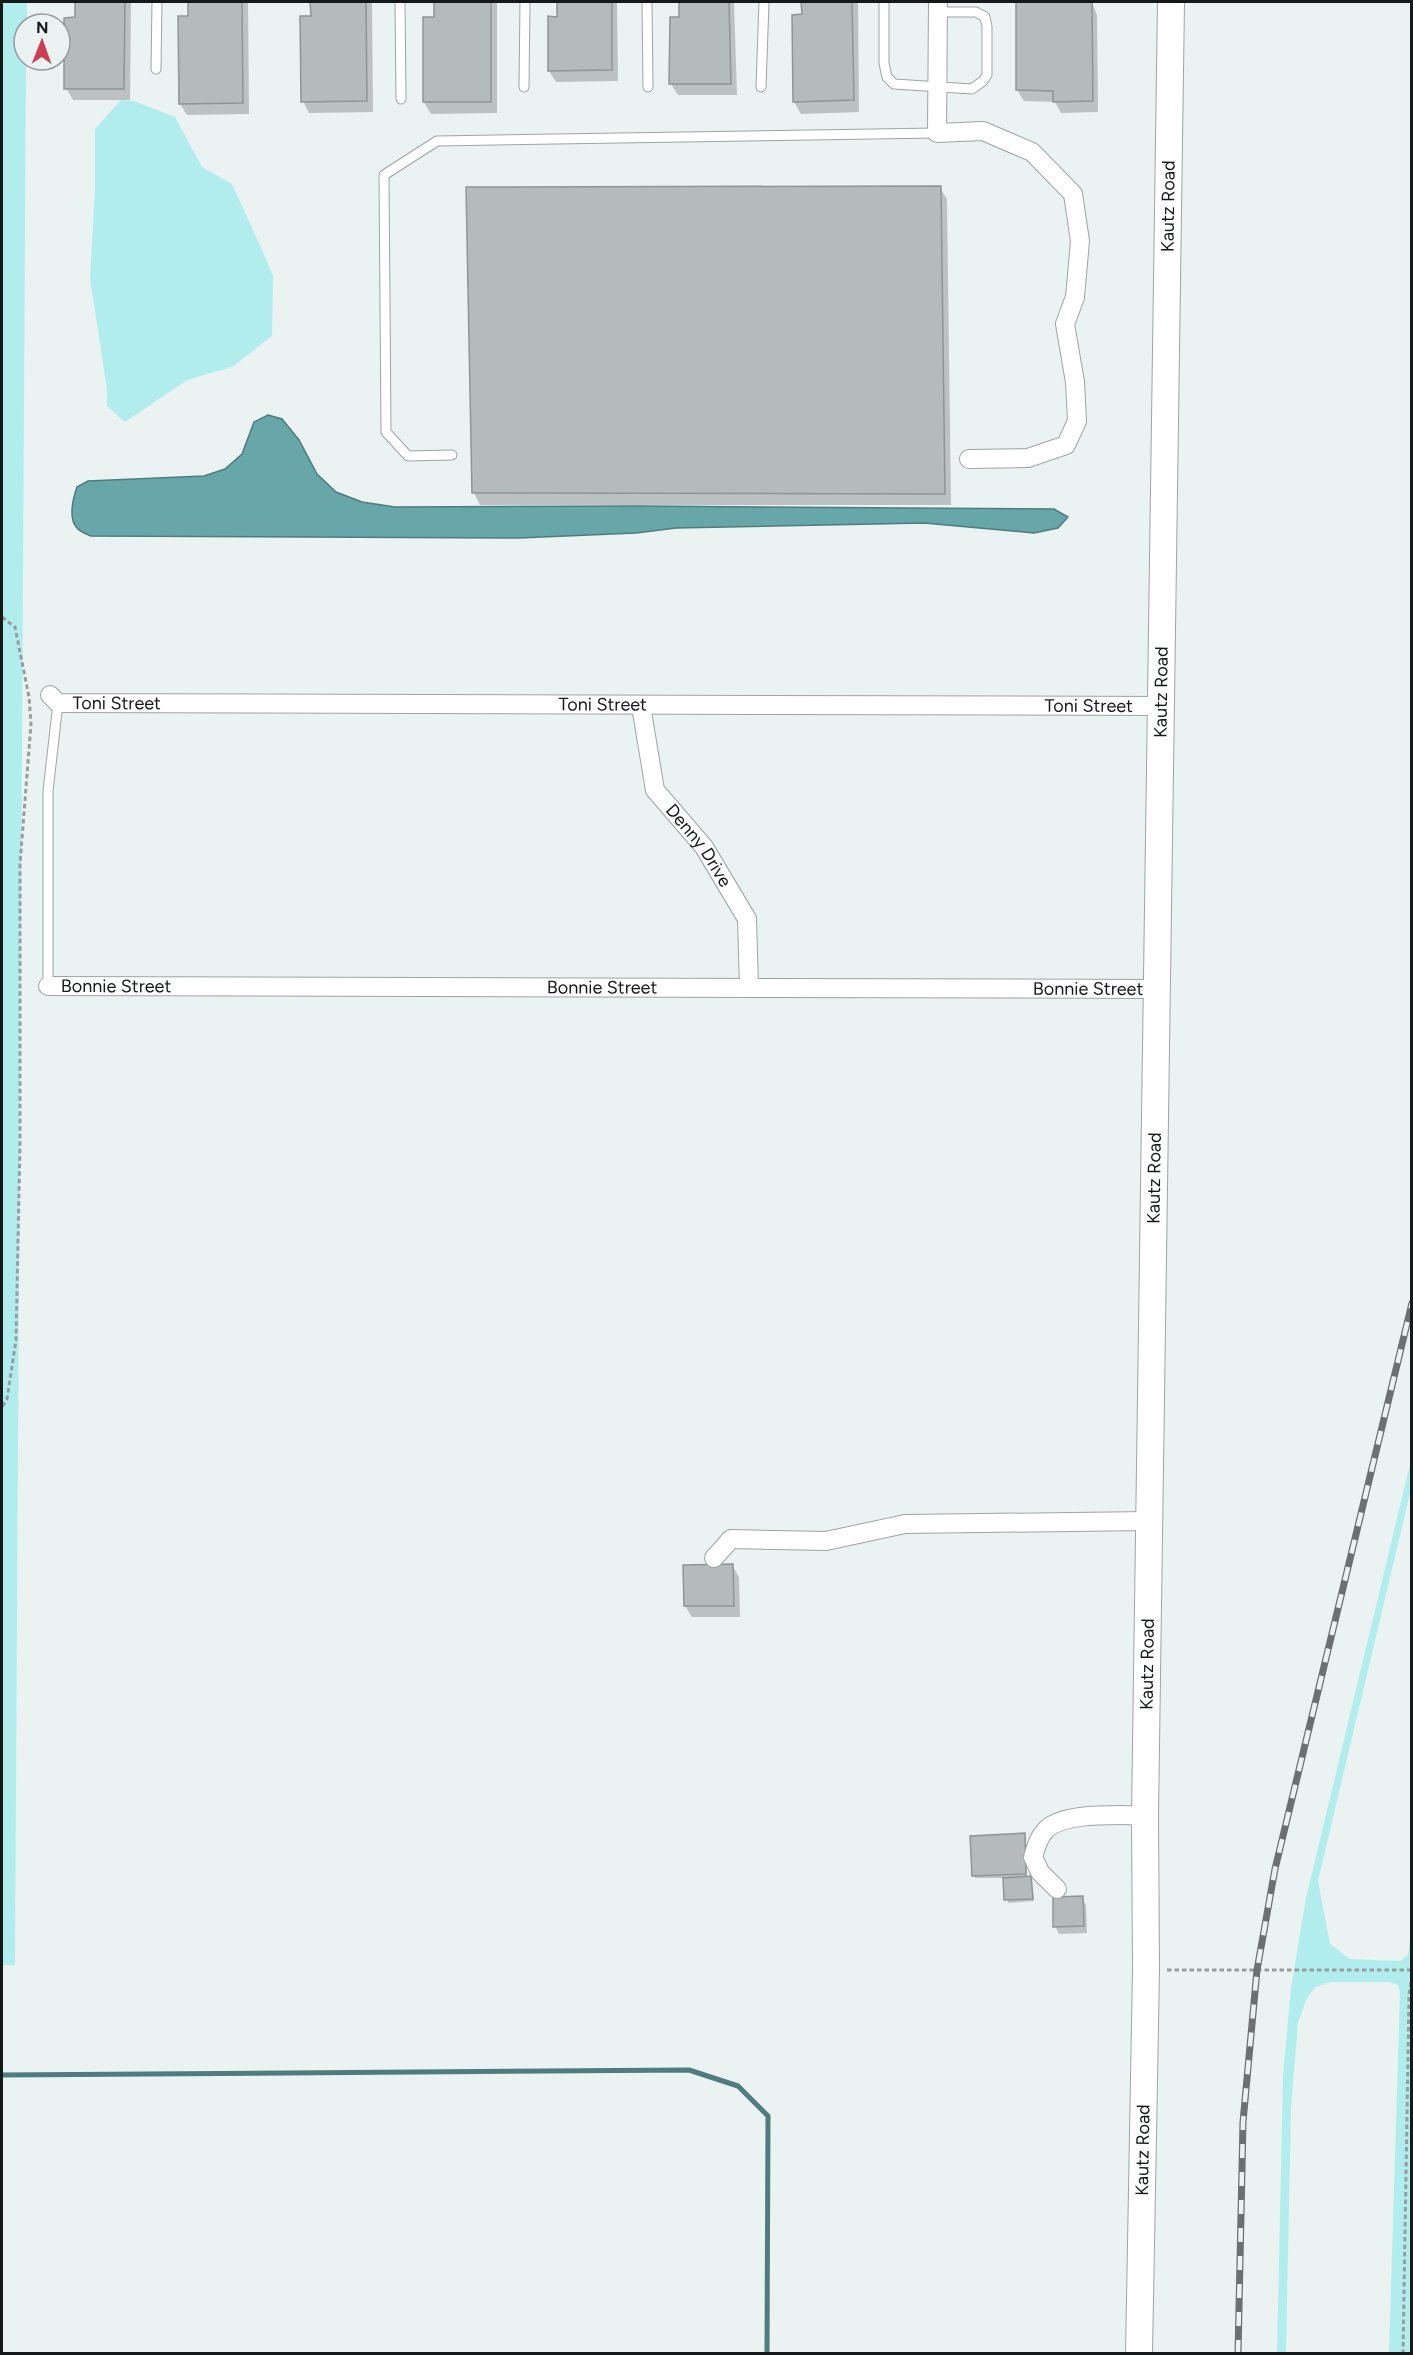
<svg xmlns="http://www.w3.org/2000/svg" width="1413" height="2355" font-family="Figtree,sans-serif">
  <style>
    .green { fill: #b2edee }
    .water { fill: #68a7a9; stroke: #4f7c7e; stroke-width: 1.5 }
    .shadow { fill: #0003 }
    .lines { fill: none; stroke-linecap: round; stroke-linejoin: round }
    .stream { stroke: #4f7c7e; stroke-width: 5 }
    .building { fill: #b4bbbb; stroke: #8e9595; stroke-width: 1.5 }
    .lane-casing { stroke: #9da4a4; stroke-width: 11 }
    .street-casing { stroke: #9da4a4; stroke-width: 20 }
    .secondary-casing { stroke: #9da4a4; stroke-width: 28 }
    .path { stroke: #979d9d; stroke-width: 3; stroke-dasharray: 4.5 3; stroke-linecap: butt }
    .lane { stroke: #fff; stroke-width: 9 }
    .street { stroke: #fff; stroke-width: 18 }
    .secondary { stroke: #fff; stroke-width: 26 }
    .rail-casing { stroke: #6b7070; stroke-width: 7 }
    .rail { stroke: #ebf2f2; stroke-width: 4.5; stroke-dasharray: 14; stroke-linecap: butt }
    .labels { text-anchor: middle; stroke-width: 4.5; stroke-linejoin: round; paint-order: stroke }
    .street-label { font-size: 18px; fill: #161919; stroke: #ebf2f2 }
  </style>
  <rect width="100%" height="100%" fill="#ebf2f2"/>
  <g class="green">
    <polygon points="2,2 27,2 27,24 24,24 24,60 26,60 15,1965 2,1965"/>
    <polygon points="121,100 134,101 175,117 202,167 232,184 263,252 273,276 272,336 232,367 187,380 125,422 107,406 107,389 90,279 95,189 95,129"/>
    <polygon points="1411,1460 1411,1489 1318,1881 1330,1944 1350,1959 1400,1961 1408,1955 1411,1928 1411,2353 1389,2353 1400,1993 1398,1985 1389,1982 1331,1982 1315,1987 1306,2000 1298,2023 1291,2107 1286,2353 1277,2353 1283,2076 1291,1988 1306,1898"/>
  </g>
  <path class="water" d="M268 415 282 419 299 440 317 474 336 492 362 502 395 507 638 506 1054 509 1068 517 1058 528 1034 533 924 523 676 528 636 533 519 538 91 536C87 534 80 532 77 528 68 519 73 498 77 487L88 481 204 476 225 469 242 454 254 422Z"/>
  <g class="shadow">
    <polygon points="76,2 131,2 130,100 73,100 66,88 76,19"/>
    <polygon points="190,2 248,2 249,114 187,115 180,104"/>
    <polygon points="312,2 372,2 373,112 309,113 303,101 312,17"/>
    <polygon points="435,2 497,2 497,113 431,114 424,102 425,19 436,18"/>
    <polygon points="558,2 617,2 618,81 556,82 549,71 558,19"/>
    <polygon points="681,2 734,2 737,95 678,95 671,84 681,18"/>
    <polygon points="803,2 858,2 859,112 801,114 794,102 794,17 803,16"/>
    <polygon points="1018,2 1092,2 1097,15 1098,112 1061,113 1055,102 1024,101 1017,90"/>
    <polygon points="940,188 947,199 951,505 480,505 474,493 468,189"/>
    <polygon points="732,1565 739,1577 740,1617 692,1617 685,1606"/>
    <polygon points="1025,1835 1027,1878 1031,1878 1032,1881 1034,1901 1008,1903 1005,1878 975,1878 974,1875"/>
    <polygon points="1082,1898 1086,1905 1087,1933 1059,1934 1055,1926"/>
  </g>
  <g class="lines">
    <polyline class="stream" points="2,2075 689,2070 738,2086 768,2116 767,2354"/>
  </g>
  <g class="building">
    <polygon points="75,2 125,2 124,89 64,89 64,18 75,17"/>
    <polygon points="188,2 242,2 243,103 179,104 178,16 188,16"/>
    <polygon points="310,2 366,2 367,101 301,102 300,16 311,16"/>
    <polygon points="434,2 491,2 491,102 423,102 423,17 434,17"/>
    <polygon points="557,2 612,2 612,70 548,71 548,16 557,17"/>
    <polygon points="679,2 729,2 731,84 669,84 670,17 679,17"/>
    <polygon points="801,2 852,2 854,100 793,102 792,15 802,14"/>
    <polygon points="1016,2 1092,2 1093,101 1053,102 1053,91 1016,90"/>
    <polygon points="941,186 945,494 472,493 466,187"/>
    <polygon points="733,1564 734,1606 684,1606 683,1565"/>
    <polygon points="1025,1833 1026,1874 972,1876 970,1836"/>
    <polygon points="1031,1876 1033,1899 1004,1900 1003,1878"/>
    <polygon points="1083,1896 1084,1926 1053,1927 1053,1897"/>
  </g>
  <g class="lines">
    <defs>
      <g id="lane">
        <polyline points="400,2 401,99"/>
        <polyline points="647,2 648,87"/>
        <polyline points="884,2 884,63 887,77 894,84 972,89 983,81 987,75 987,27 985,17 976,12 938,12"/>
        <polyline points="156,69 157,2"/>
        <polyline points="524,87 525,2"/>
        <polyline points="761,87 764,2"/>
        <polyline points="452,455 408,456 386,432 384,175 437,141 937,133"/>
        <polyline points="48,986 48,791 58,703"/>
      </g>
      <g id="street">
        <polyline points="938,2 937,133 983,131 1032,152 1073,194 1080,241 1075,297 1065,324 1075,382 1077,421 1066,445 1028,458 969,459"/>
        <path id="s1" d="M50 695 58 703 1161 706"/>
        <path id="s2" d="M641 706 655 790 704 847 747 919 749 987"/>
        <path id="s3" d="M48 986 1157 989"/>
        <polyline points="714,1558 731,1539 826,1541 905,1524 1149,1521"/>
        <path d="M1057 1889 1040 1872 1033 1857C1036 1848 1038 1838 1045 1831 1062 1811 1119 1816 1145 1815"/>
      </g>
      <g id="secondary">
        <path id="s4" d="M1139 2354 1146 1970 1145 1815 1171 2"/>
      </g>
    </defs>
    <use href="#lane" class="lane-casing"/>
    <use href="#street" class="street-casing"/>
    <use href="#secondary" class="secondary-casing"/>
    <g class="path">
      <polyline points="2,617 15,627 29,697 31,724 20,864 20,1143 16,1340 7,1399 2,1407"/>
      <polyline points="1167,1970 1412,1970"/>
      <polyline points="1403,2354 1409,1995 1412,1975"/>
    </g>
    <use href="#lane" class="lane"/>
    <use href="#street" class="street"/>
    <use href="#secondary" class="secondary"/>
    <defs>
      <polyline id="rail" points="1238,2354 1243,2122 1257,1970 1275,1869 1412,1303"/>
    </defs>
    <use href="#rail" class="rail-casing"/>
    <use href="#rail" class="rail"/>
  </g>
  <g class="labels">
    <g class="street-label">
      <text dy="6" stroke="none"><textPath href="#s4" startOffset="2148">Kautz Road</textPath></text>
      <text dy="6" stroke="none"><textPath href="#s4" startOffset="1662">Kautz Road</textPath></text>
      <text dy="6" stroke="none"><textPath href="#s1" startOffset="70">Toni Street</textPath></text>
      <text dy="6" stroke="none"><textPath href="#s1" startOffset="556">Toni Street</textPath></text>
      <text dy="6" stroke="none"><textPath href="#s1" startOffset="1042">Toni Street</textPath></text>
      <text dy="6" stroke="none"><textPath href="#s2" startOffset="156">Denny Drive</textPath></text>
      <text dy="6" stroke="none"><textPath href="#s3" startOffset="68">Bonnie Street</textPath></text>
      <text dy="6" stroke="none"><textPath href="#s3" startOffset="554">Bonnie Street</textPath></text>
      <text dy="6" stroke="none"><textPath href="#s3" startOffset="1040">Bonnie Street</textPath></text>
      <text dy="6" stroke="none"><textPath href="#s4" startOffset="1176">Kautz Road</textPath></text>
      <text dy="6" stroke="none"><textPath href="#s4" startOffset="690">Kautz Road</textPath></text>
      <text dy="6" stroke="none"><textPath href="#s4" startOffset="204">Kautz Road</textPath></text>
    </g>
  </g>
  <rect width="1413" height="2355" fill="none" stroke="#161919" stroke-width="6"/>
  <g transform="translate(42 42) rotate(1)"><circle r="28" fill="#ebf2f2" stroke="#969b9b" stroke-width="1.5"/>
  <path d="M0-4.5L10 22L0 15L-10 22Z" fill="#cd3d4f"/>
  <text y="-9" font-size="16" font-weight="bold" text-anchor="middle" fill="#161919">N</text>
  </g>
</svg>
